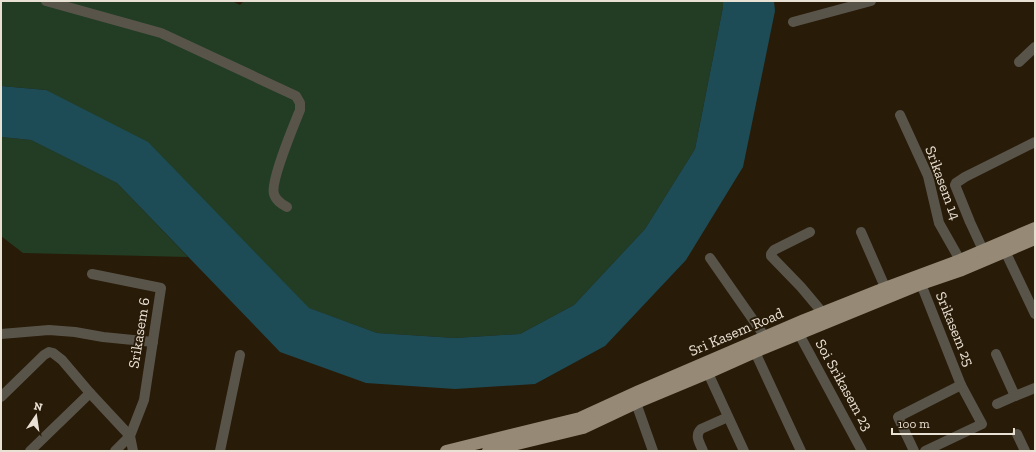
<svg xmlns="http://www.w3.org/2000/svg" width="1036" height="452" font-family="'Zilla Slab',serif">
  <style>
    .green { fill: #223d24 }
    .water { fill: #1d4c56 }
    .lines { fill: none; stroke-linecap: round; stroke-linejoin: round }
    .minor { stroke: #59544a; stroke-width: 10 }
    .major { stroke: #968a76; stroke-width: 12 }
    .labels { text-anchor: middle; stroke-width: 4; stroke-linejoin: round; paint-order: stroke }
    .street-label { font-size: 15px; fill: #eae1d5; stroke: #281b08 }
  </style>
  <rect width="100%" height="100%" fill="#281b08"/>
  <g class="green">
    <polygon points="1,1 232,1 240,5 244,1 723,1 723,7 695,149 645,229 574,305 520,334 455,338 377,333 308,308 225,222 46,90 1,86"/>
    <polygon points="1,137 31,140 117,183 188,257 23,253 1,236"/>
  </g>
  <polygon class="water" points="723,1 774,1 775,11 743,167 686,260 605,346 535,384 455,389 366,383 280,352 117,183 31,140 1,137 1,86 46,90 148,142 309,308 377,333 455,338 520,334 574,305 645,229 695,149 723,7"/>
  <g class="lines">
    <g class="minor">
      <path d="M46 1 161 33 296 96 300 103V110C294 125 270 182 274 194 276 201 282 204 287 207"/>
      <polyline points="793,22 871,1"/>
      <polyline points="1019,62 1035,47"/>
      <polyline points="900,115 928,176 939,223 960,260"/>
      <polyline points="810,232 774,250 771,254 771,256 801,287 822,312"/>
      <polyline points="861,232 885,287"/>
      <polyline points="983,250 970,222 955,185 956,183 965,177 1035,142"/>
      <polyline points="1005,251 1035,314"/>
      <polyline points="710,258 765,337"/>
      <polyline points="92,274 161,288 144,400 130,436 133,451"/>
      <polyline points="921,284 961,385 982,424 925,451"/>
      <polyline points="1,334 49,330 75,332 103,337 153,342"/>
      <polyline points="799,334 862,451"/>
      <polyline points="755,352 801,451"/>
      <polyline points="996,354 1015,396 1035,388"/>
      <polyline points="708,373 744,451"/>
      <polyline points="1,397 44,355 49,352 53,353 62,360 90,393 130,436 115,451"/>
      <polyline points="636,403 653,451"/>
      <polyline points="997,404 1015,396"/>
      <polyline points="1017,434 1025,451"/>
      <polyline points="30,451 90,393"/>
      <polyline points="220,451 240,355"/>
      <path d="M703 451C700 443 694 436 701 429L728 417"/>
      <polyline points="914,451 898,417 961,385"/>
    </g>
    <g class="major">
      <polyline points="446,451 580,418 639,391 804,320 882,289 960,260 1035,228"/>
      <polyline points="488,451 583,428 636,403 708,373 755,352 921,284 962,270 1035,239"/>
    </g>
  </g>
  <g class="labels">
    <g class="street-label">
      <text transform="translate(943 183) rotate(70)" y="5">Srikasem 14</text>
      <text transform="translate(955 329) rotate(68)" y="5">Srikasem 25</text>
      <text transform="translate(736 332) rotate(-23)" y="5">Sri Kasem Road</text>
      <text transform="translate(139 333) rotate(-81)" y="5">Srikasem 6</text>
      <text transform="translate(844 385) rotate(61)" y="5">Soi Srikasem 23</text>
    </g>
  </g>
  <rect width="1036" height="452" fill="none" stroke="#eae1d5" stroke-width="4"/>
  <g transform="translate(36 416) rotate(13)" stroke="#281b08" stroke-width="3" paint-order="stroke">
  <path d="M0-3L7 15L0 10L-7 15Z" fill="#eae1d5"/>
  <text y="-6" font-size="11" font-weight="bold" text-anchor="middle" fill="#eae1d5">N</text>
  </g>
  <path d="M892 428v6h122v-6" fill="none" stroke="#eae1d5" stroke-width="2"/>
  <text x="898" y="428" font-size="12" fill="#eae1d5" stroke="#281b08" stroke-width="3" paint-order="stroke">100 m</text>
</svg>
